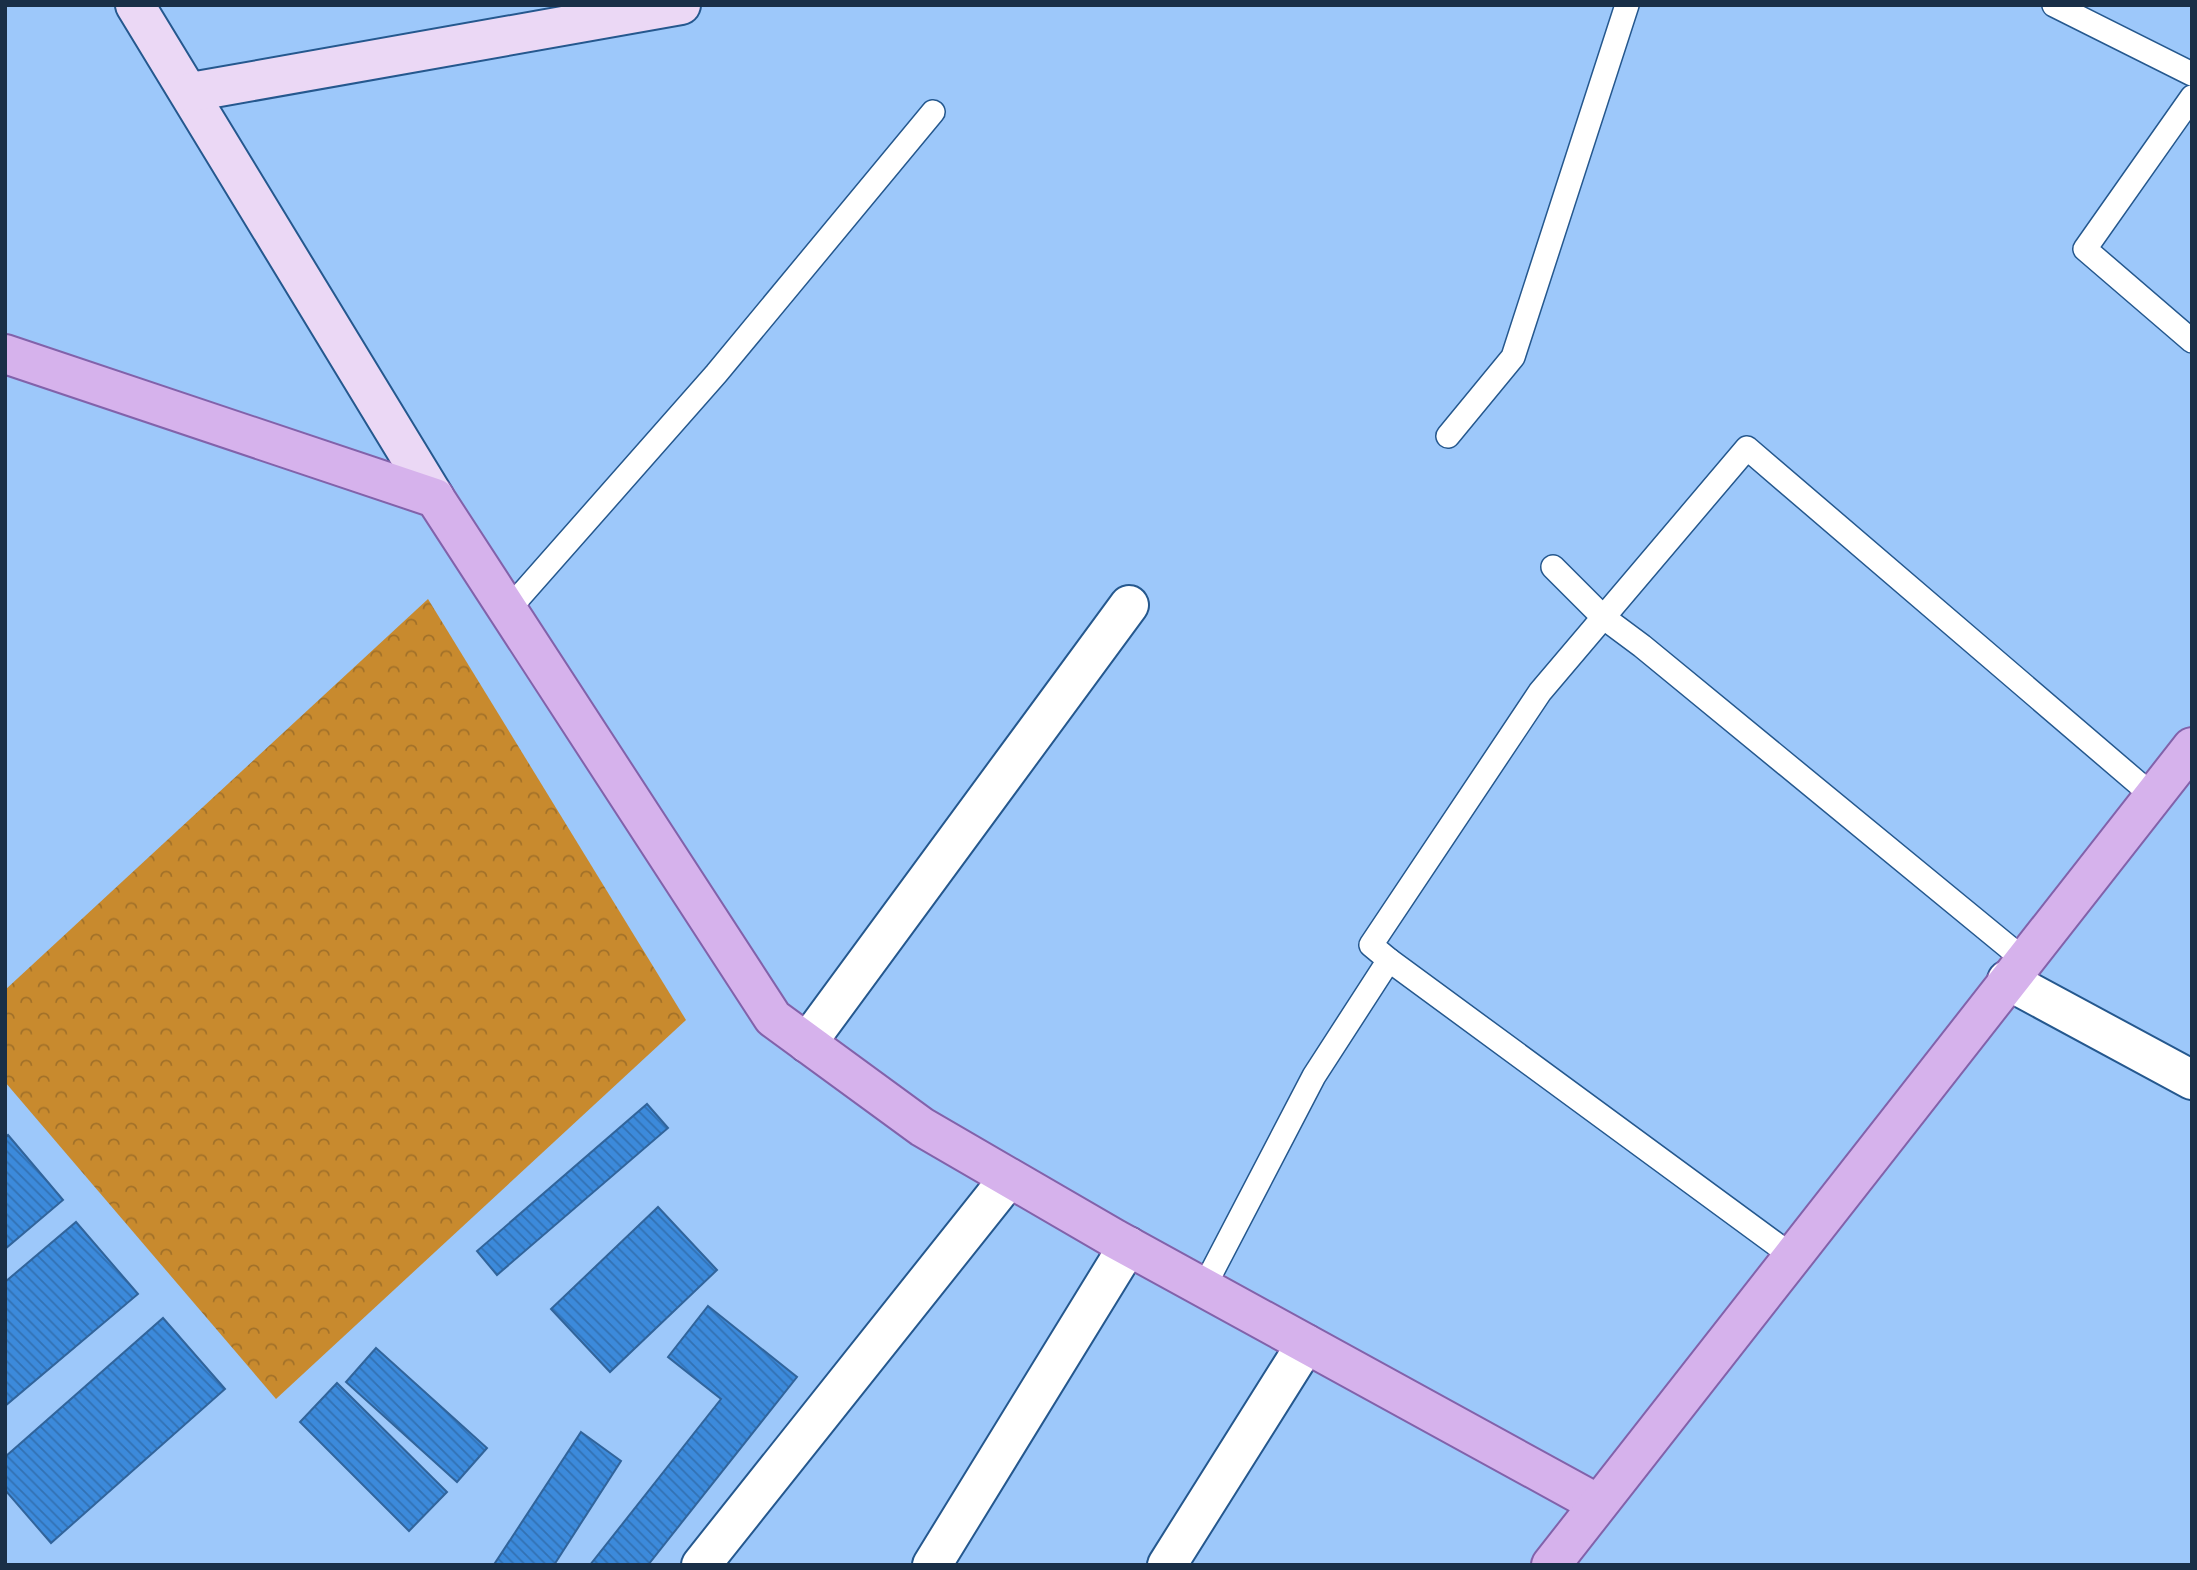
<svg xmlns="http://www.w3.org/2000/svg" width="2197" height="1570" font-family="Cabin,sans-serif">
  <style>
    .park { fill: url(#park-crowns) }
    .building { fill: url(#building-back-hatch); stroke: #31649b; stroke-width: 2 }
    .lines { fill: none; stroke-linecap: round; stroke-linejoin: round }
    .lane-casing { stroke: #25588e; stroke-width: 26 }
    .street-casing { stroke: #25588e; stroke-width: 42 }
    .secondary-casing { stroke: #25588e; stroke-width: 42 }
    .primary-casing { stroke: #8262aa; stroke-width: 42 }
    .lane { stroke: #fff; stroke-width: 23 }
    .street { stroke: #fff; stroke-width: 38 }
    .secondary { stroke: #ebd8f5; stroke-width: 38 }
    .primary { stroke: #d6b2ec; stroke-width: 38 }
  </style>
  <defs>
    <pattern id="park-crowns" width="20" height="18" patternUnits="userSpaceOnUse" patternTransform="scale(1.75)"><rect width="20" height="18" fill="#c88a2e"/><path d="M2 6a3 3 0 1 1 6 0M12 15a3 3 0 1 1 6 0" fill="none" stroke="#a27129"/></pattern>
    <pattern id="building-back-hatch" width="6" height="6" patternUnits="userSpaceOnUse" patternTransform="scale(1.75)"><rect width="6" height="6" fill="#3c8adb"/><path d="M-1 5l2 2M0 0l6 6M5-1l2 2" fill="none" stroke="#3271b3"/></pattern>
  </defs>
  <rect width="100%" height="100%" fill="#9dc8fa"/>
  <polygon class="park" points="428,599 686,1020 276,1399 5,1082 5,990"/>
  <g class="building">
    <polygon points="647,1104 668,1128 497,1275 477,1251"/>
    <polygon points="8,1135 63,1200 5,1249 5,1138"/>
    <polygon points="658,1207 717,1270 610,1372 551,1309"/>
    <polygon points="76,1222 138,1294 5,1406 5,1282"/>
    <polygon points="708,1306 797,1377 648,1565 590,1565 721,1399 668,1357"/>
    <polygon points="163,1318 225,1389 51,1543 5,1490 5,1457"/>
    <polygon points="376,1348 487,1448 457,1482 346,1382"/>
    <polygon points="337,1383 447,1492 409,1531 300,1422"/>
    <polygon points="581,1432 621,1461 554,1565 498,1565 495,1563"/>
  </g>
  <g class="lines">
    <defs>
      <g id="lane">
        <polyline points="2054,5 2192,74"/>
        <polyline points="2192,97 2085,249 2192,341"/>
        <polyline points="1448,436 1513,357 1627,5"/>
        <polyline points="1553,567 1603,617 1642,646 2023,959"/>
        <polyline points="508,610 716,374 933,112"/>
        <polyline points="1389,960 1792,1256"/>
        <polyline points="1204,1287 1314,1076 1389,960 1371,945 1540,692 1747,448 2153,796"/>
      </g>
      <g id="street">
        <polyline points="2007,980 2192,1080"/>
        <polyline points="807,1043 1129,605"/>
        <polyline points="701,1565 1009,1178"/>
        <polyline points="932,1565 1128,1246"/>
        <polyline points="1167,1565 1306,1344"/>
      </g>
      <g id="secondary">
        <polyline points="135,5 435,498"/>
        <polyline points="191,92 681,5"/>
      </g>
      <g id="primary">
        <polyline points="5,354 435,498 773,1018 922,1127 1115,1239 1598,1504"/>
        <polyline points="1551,1565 2192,747"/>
      </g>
    </defs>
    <use href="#lane" class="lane-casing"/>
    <use href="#street" class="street-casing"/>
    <use href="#secondary" class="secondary-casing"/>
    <use href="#primary" class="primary-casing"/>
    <use href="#lane" class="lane"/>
    <use href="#street" class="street"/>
    <use href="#secondary" class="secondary"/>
    <use href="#primary" class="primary"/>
  </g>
  <rect width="2197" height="1570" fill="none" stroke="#192f47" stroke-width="14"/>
</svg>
